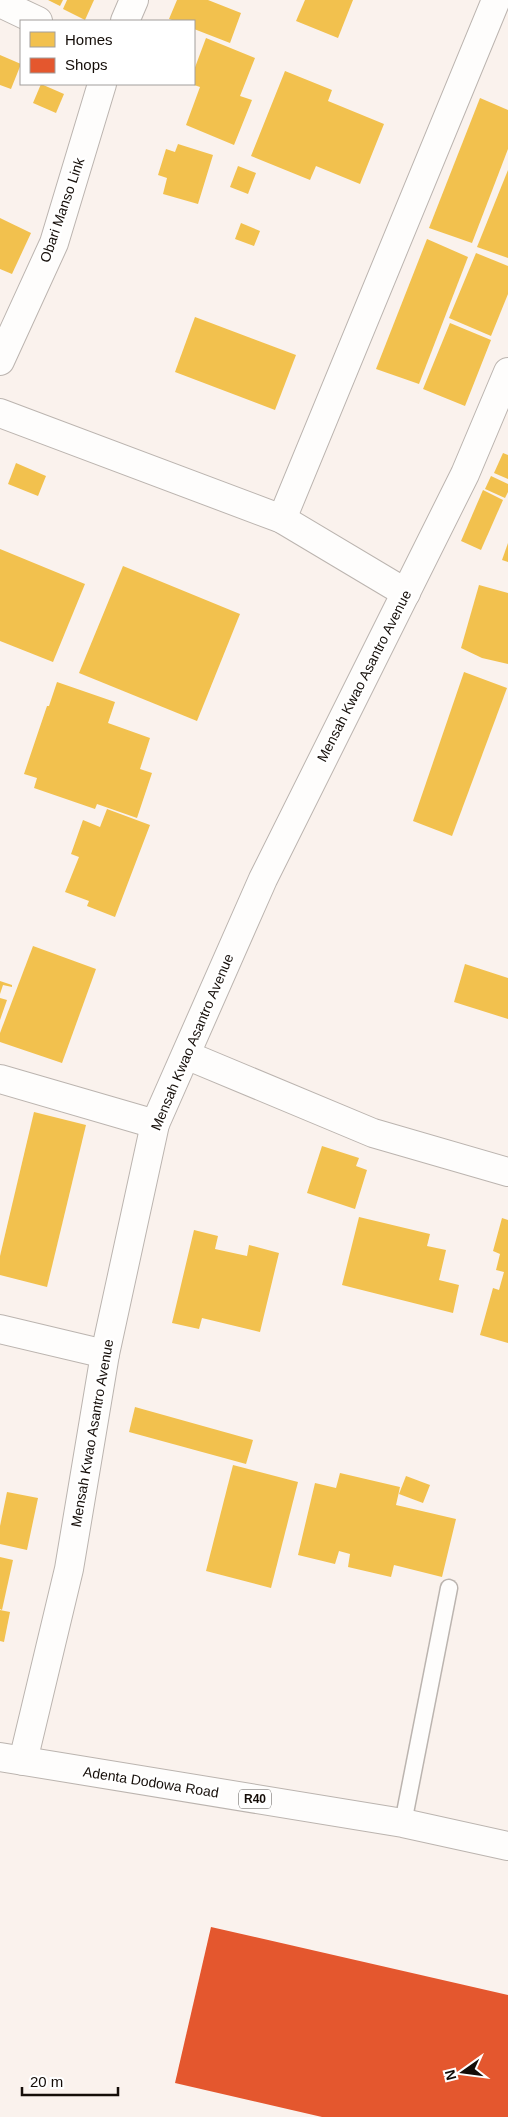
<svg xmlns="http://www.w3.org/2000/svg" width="508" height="2117" font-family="Helvetica,sans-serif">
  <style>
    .homes { fill: #f2c14e }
    .shops { fill: #e4572e }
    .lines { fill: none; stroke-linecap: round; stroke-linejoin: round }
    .service-casing { stroke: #bbb4af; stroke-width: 19 }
    .minor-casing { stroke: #bbb4af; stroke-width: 30 }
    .primary-casing { stroke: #bbb4af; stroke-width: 30 }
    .service { stroke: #fefdfc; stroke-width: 16 }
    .minor { stroke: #fefdfc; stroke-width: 28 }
    .primary { stroke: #fefdfc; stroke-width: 28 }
    .labels { text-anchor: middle; stroke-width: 5; stroke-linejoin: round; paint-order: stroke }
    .shield { fill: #fff; stroke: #5a5652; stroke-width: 1 }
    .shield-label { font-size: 12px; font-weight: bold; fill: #140d08 }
    .street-label { font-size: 14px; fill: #140d08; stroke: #fff }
  </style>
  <rect width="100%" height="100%" fill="#faf2ed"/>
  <g class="homes">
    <polygon points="48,0 63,0 60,6"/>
    <polygon points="67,0 94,0 85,20 63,9"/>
    <polygon points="177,0 208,0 241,13 230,43 194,29 194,21 175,21 169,19"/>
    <polygon points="305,0 353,0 338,38 296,21"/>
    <polygon points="206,38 255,58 240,96 252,100 234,145 186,125 200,87 194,85 194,70"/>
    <polygon points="0,55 21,64 11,89 0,85"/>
    <polygon points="285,71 332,90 328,101 384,124 360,184 316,166 310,180 251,156"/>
    <polygon points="41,84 64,94 56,113 33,103"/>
    <polygon points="480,98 508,110 508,149 472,243 429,228"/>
    <polygon points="178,144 213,155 198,204 163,194 167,178 158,175 166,149 175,152"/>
    <polygon points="238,166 256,173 248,194 230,187"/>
    <polygon points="508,170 508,258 477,247"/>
    <polygon points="0,218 31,233 12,274 0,269"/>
    <polygon points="241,223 260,231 254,246 235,239"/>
    <polygon points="427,239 468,257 419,384 376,369"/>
    <polygon points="476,253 508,266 508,294 491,336 449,318"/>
    <polygon points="195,317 296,355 275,410 175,372"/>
    <polygon points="450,323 491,340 465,406 423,389"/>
    <polygon points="503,453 508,455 508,479 494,473"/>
    <polygon points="16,463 46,476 38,496 8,484"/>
    <polygon points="491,476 508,484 508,492 505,498 485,489"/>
    <polygon points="483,490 503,500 481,550 461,541"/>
    <polygon points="508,543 508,562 502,560"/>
    <polygon points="0,549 85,584 53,662 0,641"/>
    <polygon points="123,566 240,614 197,721 79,673"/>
    <polygon points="479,585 508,593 508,664 482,658 461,648"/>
    <polygon points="464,672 507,688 452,836 413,821"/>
    <polygon points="57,682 115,702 108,723 150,738 140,769 152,773 137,818 97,804 95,809 34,788 37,778 24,774 47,706 49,706"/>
    <polygon points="107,809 150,825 115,917 87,906 89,901 65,892 79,857 71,854 83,820 100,827"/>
    <polygon points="33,946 96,969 62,1063 0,1042 0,1033"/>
    <polygon points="465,964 508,978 508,1019 454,1002"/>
    <polygon points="0,981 12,985 12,987 3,985 0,994"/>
    <polygon points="0,998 7,1000 0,1020"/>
    <polygon points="34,1112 86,1125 47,1287 0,1275 0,1256"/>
    <polygon points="322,1146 359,1158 356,1166 367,1170 355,1209 307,1193"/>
    <polygon points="359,1217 430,1234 427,1246 446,1250 439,1280 459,1285 453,1313 342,1285"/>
    <polygon points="502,1218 508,1220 508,1343 480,1335 493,1288 499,1290 504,1272 496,1270 500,1254 493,1251"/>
    <polygon points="194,1230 218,1236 215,1249 247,1256 249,1245 279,1253 260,1332 202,1318 199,1329 172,1323"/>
    <polygon points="135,1407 253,1440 246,1464 129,1432"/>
    <polygon points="233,1465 298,1482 271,1588 206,1571"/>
    <polygon points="340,1473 400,1487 396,1505 456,1519 442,1577 394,1565 391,1577 348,1567 350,1554 339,1551 335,1564 298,1555 315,1483 336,1488"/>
    <polygon points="406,1476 430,1485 423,1503 399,1494"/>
    <polygon points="7,1492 38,1498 27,1550 0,1544 0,1526"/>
    <polygon points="0,1557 13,1560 2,1610 0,1609"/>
    <polygon points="0,1610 10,1612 4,1642 0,1641"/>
  </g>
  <polygon class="shops" points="211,1927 508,1995 508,2117 322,2117 175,2083"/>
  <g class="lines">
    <defs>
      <polyline id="service" points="403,1823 449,1588"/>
      <g id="minor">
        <polyline points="0,3 38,21"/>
        <polyline points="125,21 134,0"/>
        <polyline points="0,361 54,243 102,84"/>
        <polyline points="0,413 282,519 406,593"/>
        <polyline points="282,519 496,0"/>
        <polyline points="186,1055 373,1133 508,1172"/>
        <polyline points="0,1079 155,1124"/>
        <polyline points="0,1329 105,1354"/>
        <polyline points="23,1761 69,1569 105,1354 155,1124 263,879 465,474 508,372"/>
      </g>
      <polyline id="primary" points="0,1757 403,1823 508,1846"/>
    </defs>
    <use href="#service" class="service-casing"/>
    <use href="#minor" class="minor-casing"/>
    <use href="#primary" class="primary-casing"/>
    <use href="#service" class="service"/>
    <use href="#minor" class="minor"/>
    <use href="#primary" class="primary"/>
  </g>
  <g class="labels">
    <rect class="shield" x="239" y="1789.5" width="32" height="19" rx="4"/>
    <g class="shield-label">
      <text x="255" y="1803">R40</text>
    </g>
    <g class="street-label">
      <text transform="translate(62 210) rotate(-71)" y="5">Obari Manso Link</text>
      <text transform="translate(364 676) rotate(-63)" y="5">Mensah Kwao Asantro Avenue</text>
      <text transform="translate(192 1042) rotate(-67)" y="5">Mensah Kwao Asantro Avenue</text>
      <text transform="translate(92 1433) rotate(-80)" y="5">Mensah Kwao Asantro Avenue</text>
      <text transform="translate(151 1782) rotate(9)" y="5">Adenta Dodowa Road</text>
    </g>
  </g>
  <rect x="20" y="20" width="175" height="65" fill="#ffffff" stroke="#a19e9c"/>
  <rect x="30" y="32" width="25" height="15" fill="#f2c14e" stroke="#a19e9c"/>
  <text x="65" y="45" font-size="15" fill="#140d08">Homes</text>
  <rect x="30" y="58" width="25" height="15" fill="#e4572e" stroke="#a19e9c"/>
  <text x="65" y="70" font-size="15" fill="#140d08">Shops</text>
  <g transform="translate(463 2072) rotate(256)" stroke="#ffffff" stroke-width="4" paint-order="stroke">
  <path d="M0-4L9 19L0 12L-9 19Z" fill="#140d08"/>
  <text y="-8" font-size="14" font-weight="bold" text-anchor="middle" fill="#140d08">N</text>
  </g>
  <path d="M22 2087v8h96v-8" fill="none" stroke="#140d08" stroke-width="2.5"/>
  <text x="30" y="2087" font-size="15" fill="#140d08" stroke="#ffffff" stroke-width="4" paint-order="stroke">20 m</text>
</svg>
